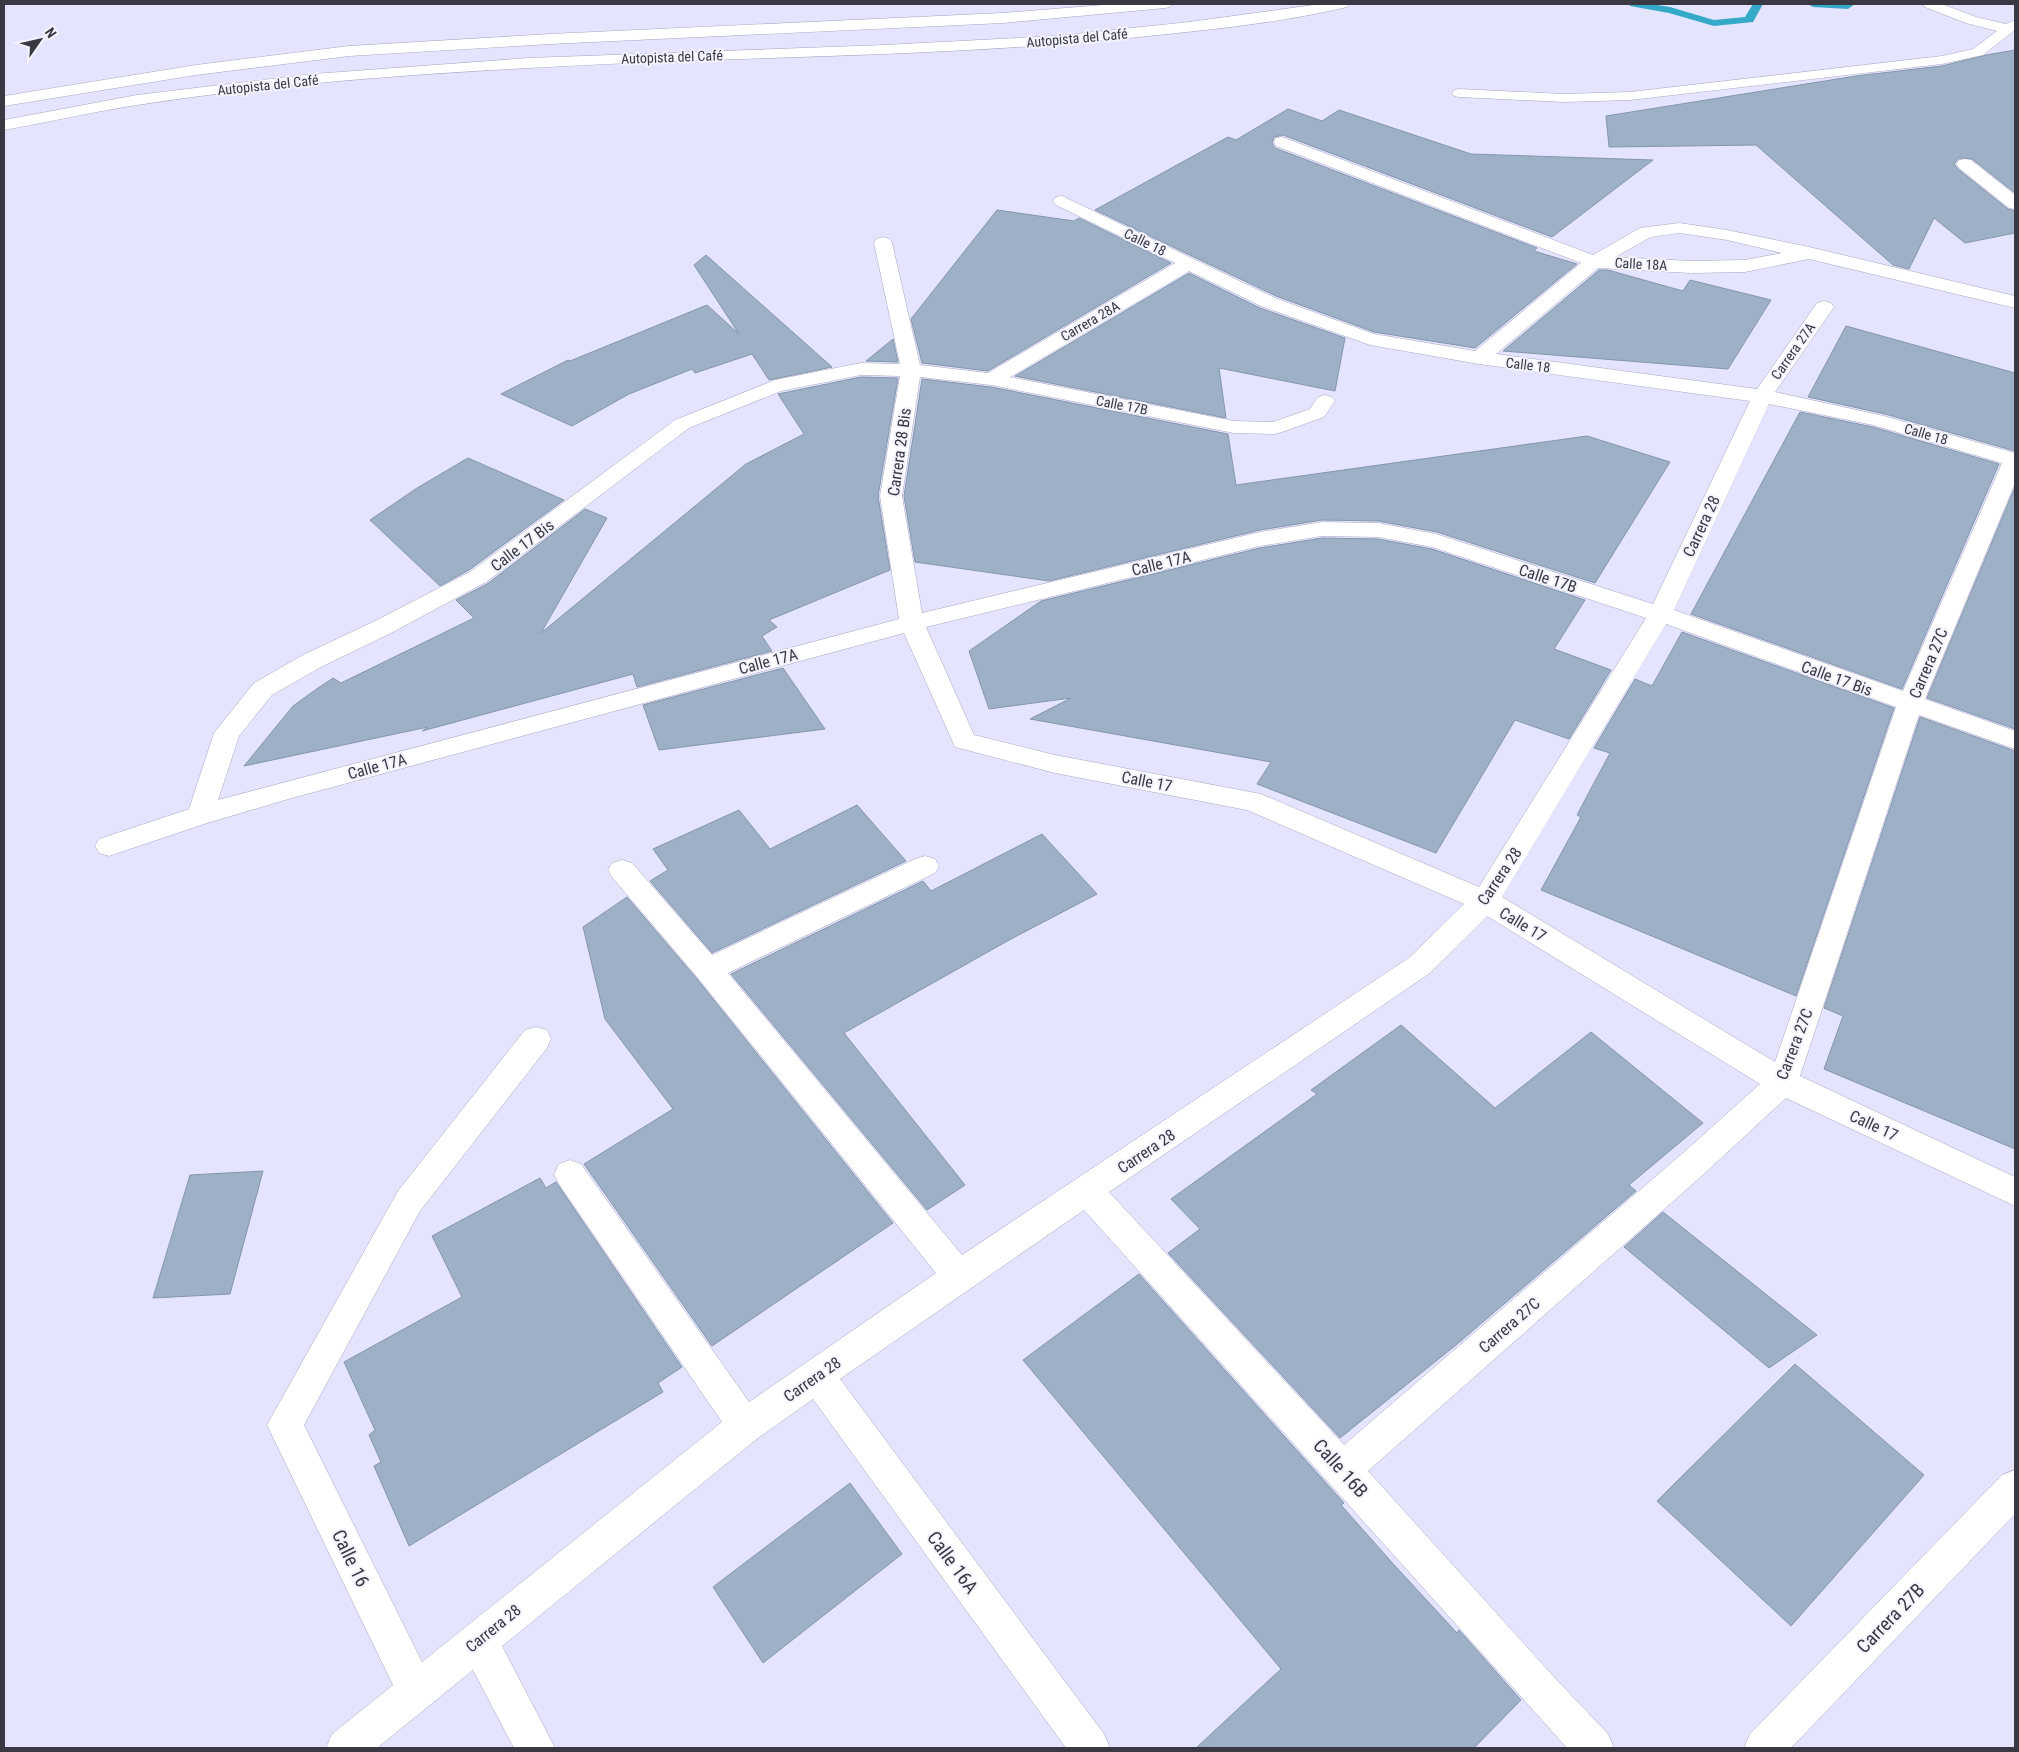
<svg xmlns="http://www.w3.org/2000/svg" width="2019" height="1752" font-family="'Roboto Condensed',sans-serif">
  <style>
    .lines { fill: none; stroke-linecap: round; stroke-linejoin: round }
    .stream { fill: #34a9c8; fill-rule: evenodd }
    .building { fill: #9eb0c5; stroke: #8496ab }
    .lane-casing { stroke: #a8a7c0; stroke-width: 1 }
    .street-casing { stroke: #a8a7c0; stroke-width: 1 }
    .highway-casing { stroke: #a8a7c0; stroke-width: 1 }
    .lane { fill: #fff; fill-rule: evenodd }
    .street { fill: #fff; fill-rule: evenodd }
    .highway { fill: #fff; fill-rule: evenodd }
    .labels { text-anchor: middle; stroke-width: 4; stroke-linejoin: round; paint-order: stroke }
    .far-street-label { font-size: 14px; fill: #393843; stroke: #f3f3fe }
    .street-label { font-size: 16px; fill: #393843; stroke: #f3f3fe }
    .near-street-label { font-size: 19px; fill: #393843; stroke: #f3f3fe }
  </style>
  <rect width="100%" height="100%" fill="#e4e4ff"/>
  <g class="lines">
    <g class="stream">
      <polygon points="1629,4 1651,4 1670,7 1714,20 1745,17 1753,4 1763,4 1753,22 1714,26 1669,13 1630,6"/>
      <polygon points="1808,4 1855,4 1848,9 1813,7"/>
    </g>
  </g>
  <g class="building">
    <polygon points="2015,50 2015,193 1972,159 1959,158 1954,164 1958,169 2008,209 2015,211 2015,233 1965,243 1934,218 1909,269 1893,265 1756,145 1609,147 1606,116 1856,76 1942,66 1986,55"/>
    <polygon points="1288,109 1322,121 1339,110 1471,154 1653,160 1552,237 1283,135 1274,137 1272,143 1275,148 1537,248 1534,251 1577,264 1475,348 1374,332 1276,296 1095,210 1228,137 1236,140"/>
    <polygon points="997,210 1074,221 1079,218 1171,263 988,371 922,363 911,319"/>
    <polygon points="706,255 832,367 769,380 752,354 695,373 692,369 629,394 572,426 501,394 568,360 570,361 707,305 739,334 694,265"/>
    <polygon points="1599,270 1608,270 1683,291 1690,280 1771,300 1728,369 1503,351"/>
    <polygon points="1189,273 1260,308 1345,338 1335,391 1219,368 1226,418 1015,376"/>
    <polygon points="1846,326 2015,373 2015,451 1885,414 1808,397"/>
    <polygon points="893,339 898,362 866,361"/>
    <polygon points="861,377 898,378 878,496 890,570 769,620 777,627 762,636 772,651 637,687 633,674 422,731 428,727 244,766 293,706 318,688 333,678 341,683 474,618 456,600 487,584 585,509 607,518 541,633 746,464 804,434 778,394"/>
    <polygon points="922,379 991,387 1228,434 1236,485 1587,436 1670,462 1595,583 1437,532 1378,521 1322,520 1260,530 1049,581 915,562 904,496"/>
    <polygon points="1800,412 1873,427 1999,464 1902,689 1691,614"/>
    <polygon points="468,458 564,500 469,570 440,586 370,520 417,488"/>
    <polygon points="2015,487 2015,729 1927,698"/>
    <polygon points="1322,538 1378,539 1432,549 1585,600 1554,649 1611,670 1569,739 1515,720 1436,853 1257,784 1271,762 1030,719 1071,698 989,709 969,651 1041,601 1260,548"/>
    <polygon points="1682,632 1894,708 1796,996 1541,890 1581,817 1577,815 1610,753 1594,748 1635,679 1652,686"/>
    <polygon points="783,668 825,729 659,750 643,705"/>
    <polygon points="1920,717 2015,751 2015,1149 1824,1069 1843,1016 1824,1008"/>
    <polygon points="857,805 906,861 712,953 650,881 668,870 653,849 739,810 770,849"/>
    <polygon points="1042,834 1097,894 1011,939 844,1033 965,1185 927,1210 731,974 923,881 931,891"/>
    <polygon points="627,897 697,979 893,1223 712,1346 584,1164 673,1109 605,1019 583,927"/>
    <polygon points="1401,1025 1495,1108 1591,1032 1703,1123 1629,1185 1636,1191 1456,1345 1340,1438 1168,1253 1200,1229 1171,1199 1317,1094 1311,1090"/>
    <polygon points="263,1171 230,1294 153,1298 190,1175"/>
    <polygon points="540,1178 546,1188 556,1182 682,1367 658,1383 663,1392 409,1546 374,1466 381,1462 369,1435 375,1430 344,1362 462,1297 432,1236"/>
    <polygon points="1663,1212 1817,1335 1769,1368 1624,1247"/>
    <polygon points="1139,1274 1344,1503 1341,1505 1396,1567 1457,1633 1459,1630 1521,1700 1474,1748 1196,1748 1281,1669 1023,1360"/>
    <polygon points="1795,1364 1924,1475 1791,1626 1657,1501"/>
    <polygon points="850,1483 902,1554 763,1663 713,1587"/>
  </g>
  <g class="lines">
    <defs>
      <polygon id="lane" points="1923,4 1942,4 1976,17 2006,24 2015,20 2015,30 1983,55 1942,64 1630,100 1564,102 1459,97 1454,96 1452,93 1454,90 1459,89 1564,94 1630,92 1942,56 1973,49 1997,31 1966,23 1925,7"/>
      <g id="street">
        <path d="M1282 137 1593 255 1640 228 1679 223 1727 230 1809 247 2015 296V308L1809 259 1745 272 1691 273 1598 268 1496 354 1757 389 1817 303 1824 301 1831 303 1834 307 1775 392 1884 416 2015 453V483L1925 699 2015 731V749L1919 715 1800 1076 2015 1177V1206L1786 1098 1705 1173 1368 1471 1553 1676 1608 1734 1614 1748H1567L1084 1210 840 1379 1104 1734 1110 1748H1066L813 1399 758 1438 502 1646 555 1748H514L473 1670 377 1748H326L332 1734 393 1685 267 1425 398 1191 525 1030 536 1027 547 1030 551 1039 547 1048 420 1211 304 1425 422 1662 722 1422 559 1184 554 1174 559 1164 570 1160 581 1164 749 1402 936 1273 698 978 612 877 608 870 612 863 622 860 632 863 712 955 915 859 925 856 935 859 939 866 935 873 728 973 962 1255 1410 957 1464 904 1247 810 1055 773 955 747 904 633 292 798 207 823 109 856 99 853 95 846 99 839 189 809 214 733 254 683 303 655 375 621 470 572 675 420 775 380 861 363 900 364 874 243 876 239 883 237 890 239 892 243 920 365 988 373 1175 263 1056 205 1053 201 1056 197 1062 196 1275 298 1374 334 1475 351 1581 263 1276 146 1274 142 1276 138ZM1679 233 1727 240 1782 253 1745 260 1691 261 1615 257 1651 237ZM1189 271 1261 306 1370 345 1479 364 1750 401 1653 604 1436 534 1378 523 1322 522 1260 532 922 613 902 496 920 377 991 385 1234 433 1275 434 1282 432 1324 417 1335 401 1332 397 1325 395 1318 397 1310 409 1273 422 1234 421 1010 377ZM861 375 900 376 880 496 899 619 218 800 239 736 272 695 321 667 391 633 486 582 689 428 781 391ZM1769 404 1873 425 2002 463 1903 691 1674 610ZM1322 536 1378 537 1432 547 1646 618 1479 887 1261 794 1055 755 974 735 926 627 1260 546ZM1666 624 1896 707 1775 1062 1502 897ZM1487 916 1760 1084 1683 1153 1344 1445 1109 1192 1430 973Z"/>
        <polygon points="1965,159 1971,160 2015,195 2015,209 2009,208 1959,168 1956,164 1959,160"/>
        <polygon points="2015,1470 2015,1514 1791,1748 1744,1748 1750,1734 2002,1475"/>
      </g>
      <g id="highway">
        <polygon points="1116,4 1172,4 1170,7 1165,8 1003,23 550,44 349,56 196,75 4,106 4,96 196,65 349,46 550,34 1003,13"/>
        <path d="M1321 4H1349L1347 7C1280 23 1208 30 1139 37 936 58 732 56 529 68 399 75 266 85 137 105 92 112 48 122 4 130V120L137 95 313 74 529 58 884 45 1056 36 1189 22Z"/>
      </g>
    </defs>
    <use href="#lane" class="lane-casing"/>
    <use href="#street" class="street-casing"/>
    <use href="#highway" class="highway-casing"/>
    <use href="#lane" class="lane"/>
    <use href="#street" class="street"/>
    <use href="#highway" class="highway"/>
  </g>
  <g class="labels">
    <g class="far-street-label">
      <text transform="translate(1077 38) rotate(-5)" y="5">Autopista del Café</text>
      <text transform="translate(672 57) rotate(-2)" y="5">Autopista del Café</text>
      <text transform="translate(268 85) rotate(-6)" y="5">Autopista del Café</text>
      <text transform="translate(1145 242) rotate(26)" y="5">Calle 18</text>
      <text transform="translate(1641 264) rotate(3)" y="5">Calle 18A</text>
      <text transform="translate(1090 321) rotate(-30)" y="5">Carrera 28A</text>
      <text transform="translate(1793 351) rotate(-55)" y="5">Carrera 27A</text>
      <text transform="translate(1528 365) rotate(7)" y="5">Calle 18</text>
      <text transform="translate(1122 405) rotate(11)" y="5">Calle 17B</text>
      <text transform="translate(1926 434) rotate(16)" y="5">Calle 18</text>
    </g>
    <g class="street-label">
      <text transform="translate(899 452) rotate(-82)" y="6">Carrera 28 Bis</text>
      <text transform="translate(1701 526) rotate(-65)" y="6">Carrera 28</text>
      <text transform="translate(522 545) rotate(-37)" y="6">Calle 17 Bis</text>
      <text transform="translate(1161 563) rotate(-14)" y="6">Calle 17A</text>
      <text transform="translate(1548 578) rotate(18)" y="6">Calle 17B</text>
      <text transform="translate(768 661) rotate(-15)" y="6">Calle 17A</text>
      <text transform="translate(1928 663) rotate(-67)" y="6">Carrera 27C</text>
      <text transform="translate(1837 678) rotate(20)" y="6">Calle 17 Bis</text>
      <text transform="translate(377 766) rotate(-15)" y="6">Calle 17A</text>
      <text transform="translate(1147 781) rotate(11)" y="6">Calle 17</text>
      <text transform="translate(1499 876) rotate(-56)" y="6">Carrera 28</text>
      <text transform="translate(1523 924) rotate(31)" y="6">Calle 17</text>
      <text transform="translate(1794 1044) rotate(-69)" y="6">Carrera 27C</text>
      <text transform="translate(1874 1125) rotate(25)" y="6">Calle 17</text>
      <text transform="translate(1146 1151) rotate(-34)" y="6">Carrera 28</text>
      <text transform="translate(1509 1325) rotate(-41)" y="6">Carrera 27C</text>
      <text transform="translate(812 1379) rotate(-35)" y="6">Carrera 28</text>
      <text transform="translate(493 1628) rotate(-39)" y="6">Carrera 28</text>
    </g>
    <g class="near-street-label">
      <text transform="translate(1341 1468) rotate(48)" y="7">Calle 16B</text>
      <text transform="translate(351 1558) rotate(64)" y="7">Calle 16</text>
      <text transform="translate(953 1562) rotate(54)" y="7">Calle 16A</text>
      <text transform="translate(1890 1618) rotate(-46)" y="7">Carrera 27B</text>
    </g>
  </g>
  <rect width="2019" height="1752" fill="none" stroke="#393843" stroke-width="10"/>
  <g transform="translate(40 40) rotate(56)" stroke="#f3f3fe" stroke-width="4" paint-order="stroke">
  <path d="M0-4L9 19L0 12L-9 19Z" fill="#393843"/>
  <text y="-8" font-size="14" font-weight="bold" text-anchor="middle" fill="#393843">N</text>
  </g>
</svg>
